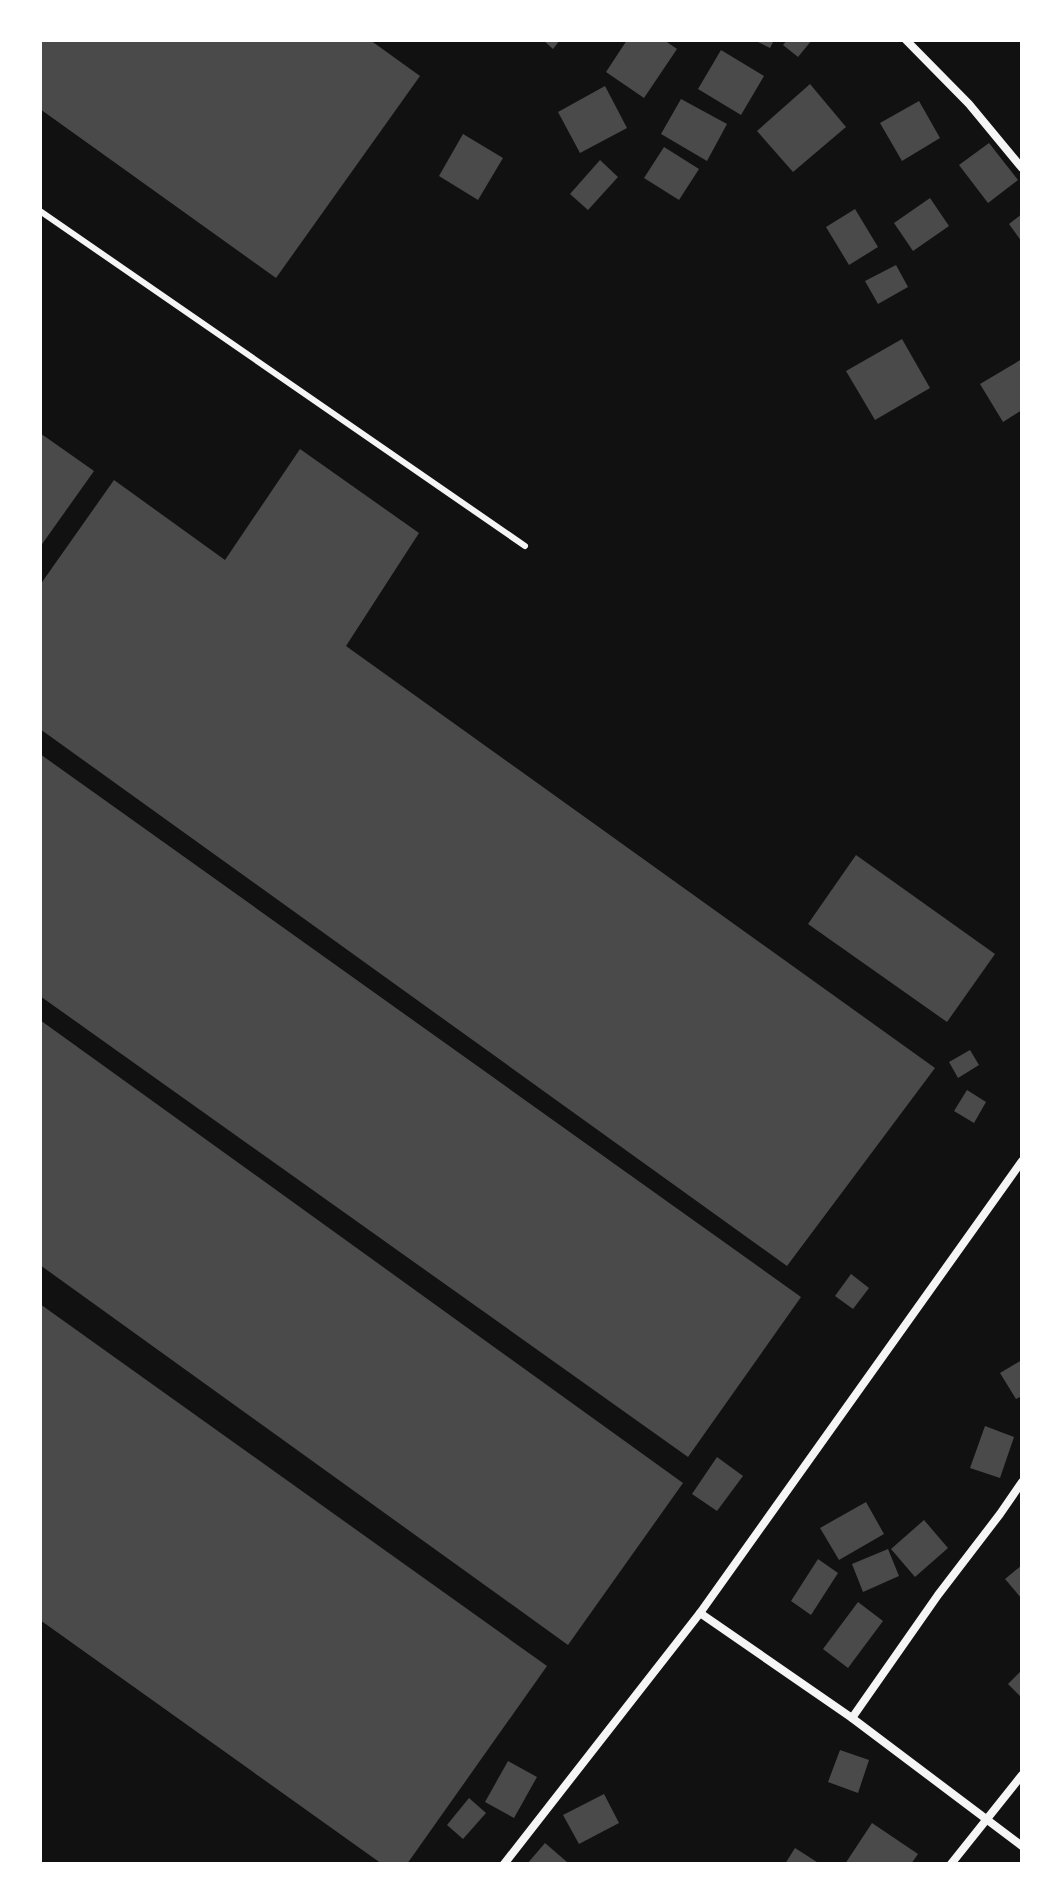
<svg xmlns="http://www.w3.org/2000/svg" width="1062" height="1904" font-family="Signika,sans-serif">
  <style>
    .building { fill: #4a4a4a }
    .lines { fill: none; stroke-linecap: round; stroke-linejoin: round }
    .service { stroke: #f5f5f5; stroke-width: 6 }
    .minor { stroke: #f5f5f5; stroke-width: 8 }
  </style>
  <rect width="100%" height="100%" fill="#111"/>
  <g class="building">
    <polygon points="40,40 370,40 420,76 276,278 40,109"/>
    <polygon points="543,40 560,40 553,49"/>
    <polygon points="627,40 664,40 677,49 644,98 606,72"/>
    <polygon points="754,40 774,40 770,48"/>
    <polygon points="787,40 812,40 798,57 783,45"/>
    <polygon points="721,50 764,76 741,115 698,89"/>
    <polygon points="810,84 846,127 793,172 757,131"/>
    <polygon points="605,86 627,128 580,153 558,112"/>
    <polygon points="681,99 727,124 707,161 661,134"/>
    <polygon points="919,101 940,138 902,161 880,123"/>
    <polygon points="463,134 503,158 478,200 439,176"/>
    <polygon points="989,143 1018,180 988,203 959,165"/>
    <polygon points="664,147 699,169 679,200 644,178"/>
    <polygon points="600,160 618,177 588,210 570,194"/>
    <polygon points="930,198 949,226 913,251 894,223"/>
    <polygon points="855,209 878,247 849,265 826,227"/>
    <polygon points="1022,214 1022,242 1009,224"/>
    <polygon points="896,265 908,287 878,304 865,281"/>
    <polygon points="902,339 930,388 875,420 846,371"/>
    <polygon points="1022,359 1022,410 1003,422 980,384"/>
    <polygon points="40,433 94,471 40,547"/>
    <polygon points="300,449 419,533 346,646 935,1068 787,1266 40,729 40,585 114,480 225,560"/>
    <polygon points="40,754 801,1297 688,1457 40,996"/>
    <polygon points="856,855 995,954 947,1022 808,924"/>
    <polygon points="40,1020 683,1483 568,1645 40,1265"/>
    <polygon points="970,1050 979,1065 958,1078 949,1062"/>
    <polygon points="967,1090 986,1102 974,1123 954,1111"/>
    <polygon points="851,1274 869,1288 853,1309 835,1296"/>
    <polygon points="40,1304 547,1666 407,1864 382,1864 40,1620"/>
    <polygon points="1022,1360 1022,1396 1016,1399 1000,1373"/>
    <polygon points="985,1426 1014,1437 1000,1478 970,1468"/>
    <polygon points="717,1457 743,1476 717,1511 692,1494"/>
    <polygon points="866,1502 884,1534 839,1560 820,1528"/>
    <polygon points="924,1520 948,1548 915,1577 891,1549"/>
    <polygon points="888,1549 899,1576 863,1592 852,1564"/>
    <polygon points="818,1559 838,1573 811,1615 791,1601"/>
    <polygon points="1022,1565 1022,1599 1005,1579"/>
    <polygon points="858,1602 883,1621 848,1668 823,1649"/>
    <polygon points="1022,1670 1022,1698 1008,1684"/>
    <polygon points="840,1750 869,1760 858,1793 828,1782"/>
    <polygon points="508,1761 537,1777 514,1818 485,1802"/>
    <polygon points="604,1794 619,1823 579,1844 563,1815"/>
    <polygon points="469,1798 486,1813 463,1839 447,1825"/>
    <polygon points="872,1823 918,1854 911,1864 845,1864"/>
    <polygon points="545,1843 567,1862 566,1864 527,1864"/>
    <polygon points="795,1848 820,1864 785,1864"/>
  </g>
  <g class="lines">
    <polyline class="service" points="40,211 525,546"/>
    <g class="minor">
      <polyline points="906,40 969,104 1022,168"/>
      <polyline points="700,1613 852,1718 1022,1846"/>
      <polyline points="852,1718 938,1595 1000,1514 1022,1482"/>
      <polyline points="504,1864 700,1613 1022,1161"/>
      <polyline points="951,1864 1022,1775"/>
    </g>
  </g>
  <rect width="1062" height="1904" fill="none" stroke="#ffffff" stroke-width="84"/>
</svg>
